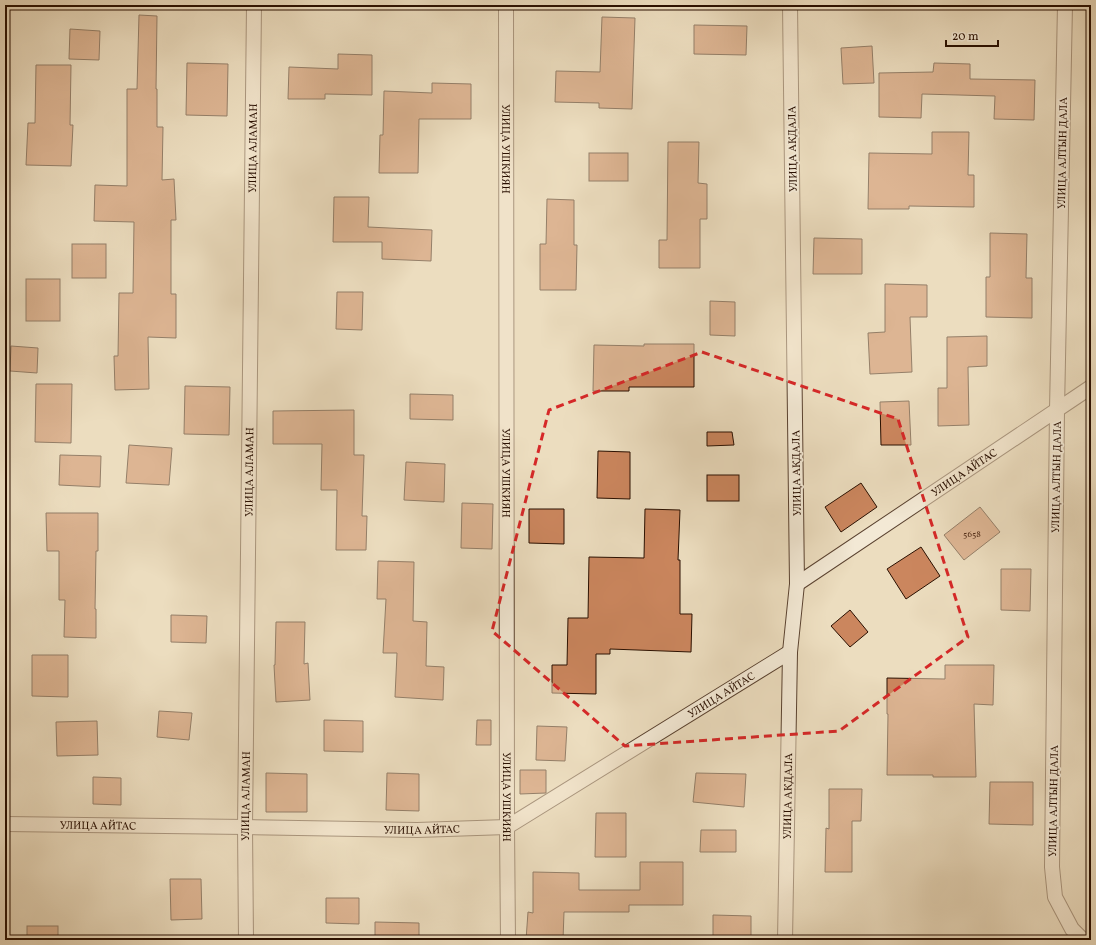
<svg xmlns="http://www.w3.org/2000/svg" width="1096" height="945" font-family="Vollkorn,serif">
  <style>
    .building { fill: #cb865e; stroke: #290f00 }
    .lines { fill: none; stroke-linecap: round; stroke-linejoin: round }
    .minor-casing { stroke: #5a4230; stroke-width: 16 }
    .minor { stroke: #f3e9d5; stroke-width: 14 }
    .marked { fill: none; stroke: #d62828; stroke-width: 3; stroke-dasharray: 8 5; stroke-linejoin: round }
    .labels { text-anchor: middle; stroke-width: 3.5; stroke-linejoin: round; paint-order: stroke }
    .number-label { font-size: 9px; fill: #522d18 }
    .street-label { font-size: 11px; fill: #290f00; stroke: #f3e9d5 }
  </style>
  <rect width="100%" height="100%" fill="#ecddbf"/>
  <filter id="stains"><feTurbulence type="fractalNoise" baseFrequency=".005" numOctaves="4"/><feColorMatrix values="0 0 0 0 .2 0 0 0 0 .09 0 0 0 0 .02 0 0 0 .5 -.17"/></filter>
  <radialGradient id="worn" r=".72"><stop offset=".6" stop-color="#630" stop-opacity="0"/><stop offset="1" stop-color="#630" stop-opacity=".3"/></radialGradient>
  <g class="building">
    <polygon points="139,15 157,16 156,89 157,89 157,127 163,127 162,180 174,179 176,220 171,220 171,294 176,294 176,338 148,337 149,389 115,390 114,356 118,356 119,293 133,293 134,222 94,221 95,185 127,186 127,89 137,89"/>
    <polygon points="602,17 635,18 632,109 599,108 599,103 555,102 556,71 600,72"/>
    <polygon points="694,25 747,26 746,55 694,54"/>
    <polygon points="70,29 100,31 99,60 69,59"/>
    <polygon points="872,46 874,83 843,84 841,48"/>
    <polygon points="338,54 372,55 372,95 325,94 325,99 288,99 289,67 338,69"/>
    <polygon points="187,63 228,64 227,116 186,115"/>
    <polygon points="934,63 970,64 970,79 1035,80 1034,120 994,119 995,96 922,94 921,118 879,117 879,73 933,72"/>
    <polygon points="36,65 71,65 70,125 73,125 71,166 26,165 28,123 35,123"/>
    <polygon points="432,83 471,84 471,119 419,119 418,173 379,173 380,135 383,135 384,91 432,93"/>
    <polygon points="932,132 969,132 968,175 974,175 974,207 909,206 909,209 868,209 869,153 932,154"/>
    <polygon points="668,142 699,142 698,183 707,184 707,219 700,219 700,268 659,268 659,240 667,240"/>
    <rect x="589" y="153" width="39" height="28"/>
    <polygon points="334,197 369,197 368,227 432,230 431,261 382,259 382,242 333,242"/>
    <polygon points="547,199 574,200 574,245 577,245 576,290 540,290 540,244 546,244"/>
    <polygon points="990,233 1027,234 1026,278 1032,278 1032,318 986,317 986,277 990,277"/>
    <polygon points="814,238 862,239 862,274 813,274"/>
    <rect x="72" y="244" width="34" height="34"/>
    <rect x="26" y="279" width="34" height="42"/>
    <polygon points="885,284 927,285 927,317 910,317 912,372 870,374 868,333 885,332"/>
    <polygon points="337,292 363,292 362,330 336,329"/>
    <polygon points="710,301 735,302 735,336 710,335"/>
    <polygon points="987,336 987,366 968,367 969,425 938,426 938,388 947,388 947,337"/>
    <polygon points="644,344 694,344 694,387 629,387 629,391 593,391 594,345 644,346"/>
    <polygon points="11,346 38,348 37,373 10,371"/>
    <polygon points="36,384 72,384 71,443 35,442"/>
    <polygon points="185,386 230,387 229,435 184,434"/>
    <polygon points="410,394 453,395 453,420 410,419"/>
    <polygon points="909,401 911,445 881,445 880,402"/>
    <polygon points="354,410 354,455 364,455 362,516 367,516 366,550 336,550 337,490 321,490 322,444 273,444 273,411"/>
    <polygon points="707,432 732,432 734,445 707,446"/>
    <polygon points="129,445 172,448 169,485 126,483"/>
    <polygon points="598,451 630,452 630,499 597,498"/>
    <polygon points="60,455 101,456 100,487 59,485"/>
    <polygon points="406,462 445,464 444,502 404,500"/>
    <rect x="707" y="475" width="32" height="26"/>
    <polygon points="861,483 877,507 841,532 825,507"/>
    <polygon points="462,503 493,504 492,549 461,548"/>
    <polygon points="980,507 1000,532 964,560 944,535"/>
    <polygon points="529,509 564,509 564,544 529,543"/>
    <polygon points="645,509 680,510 678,560 680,560 680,614 692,614 691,652 610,649 610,654 596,654 596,694 552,693 552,665 567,665 568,618 588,618 589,557 644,558"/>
    <polygon points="46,513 98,513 98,551 96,551 95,609 96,609 96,638 64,637 65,600 59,600 59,551 47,551"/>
    <polygon points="921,547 940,576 906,599 887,569"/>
    <polygon points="378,561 414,562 413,621 427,622 426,666 444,667 443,700 395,697 397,653 383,653 386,599 377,599"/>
    <polygon points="1001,569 1031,569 1030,611 1001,610"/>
    <polygon points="850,610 868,632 850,647 831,626"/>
    <polygon points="171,615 207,616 206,643 171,642"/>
    <polygon points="276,622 305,622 304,664 308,663 310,700 276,702 274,665 275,665"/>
    <polygon points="32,655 68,655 68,697 32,696"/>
    <polygon points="945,665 994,665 993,705 974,704 976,777 933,777 933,775 887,775 888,714 887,714 887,678 945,679"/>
    <polygon points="159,711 192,713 189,740 157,737"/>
    <polygon points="324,720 363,721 363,752 324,751"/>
    <polygon points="477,720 491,720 491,745 476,745"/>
    <polygon points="97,721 98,755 57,756 56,722"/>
    <polygon points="537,726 567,727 565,761 536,760"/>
    <polygon points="520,770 546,770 546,793 520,794"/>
    <polygon points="266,773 307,774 307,812 266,812"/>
    <polygon points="387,773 419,774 419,811 386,810"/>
    <polygon points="696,773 746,774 744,807 693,802"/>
    <polygon points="93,777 121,778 121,805 93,804"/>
    <polygon points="990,782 1033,782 1033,825 989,824"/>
    <polygon points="829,789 862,789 861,821 852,821 852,872 825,872 826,828 829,829"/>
    <polygon points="596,813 626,813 626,857 595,857"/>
    <polygon points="701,830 736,830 736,852 700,852"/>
    <polygon points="640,862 683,862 683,905 629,905 629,912 564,912 563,940 526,940 528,912 533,913 533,872 579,873 579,890 640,890"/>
    <polygon points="170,879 201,879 202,919 171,920"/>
    <polygon points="326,898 359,898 359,924 326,923"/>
    <polygon points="713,915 751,916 751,936 713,936"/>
    <polygon points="375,922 419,923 419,940 375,940"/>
    <rect x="27" y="926" width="31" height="14"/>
  </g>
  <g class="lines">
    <defs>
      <g id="minor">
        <path id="s1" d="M506 5 507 827 508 940"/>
        <polyline points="1065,5 1057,410 1052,867 1055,897 1072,929 1083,940"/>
        <path id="s2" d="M797 584 1091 387"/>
        <path id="s3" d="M5 824 245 827 417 830 507 827 790 652"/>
        <path id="s4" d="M246 940 245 827 254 5"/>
        <path id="s5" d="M785 940 790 652 797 584 790 5"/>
      </g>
    </defs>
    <use href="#minor" class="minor-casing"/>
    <use href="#minor" class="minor"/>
  </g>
  <path d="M0 0H1096V945H0ZM702 352 898 419 968 637 839 731 625 746 492 631 549 410Z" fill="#ecddbf" fill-opacity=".55" fill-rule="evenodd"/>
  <path class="marked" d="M702 352 898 419 968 637 839 731 625 746 492 631 549 410Z"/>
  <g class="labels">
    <g class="number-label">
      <text x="972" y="537">5658</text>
    </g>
    <g class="street-label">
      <text dy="4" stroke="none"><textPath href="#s4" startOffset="792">УЛИЦА АЛАМАН</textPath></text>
      <text dy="4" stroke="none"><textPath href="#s1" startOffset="144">УЛИЦА УШКИЯН</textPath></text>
      <text transform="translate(792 149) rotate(-91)" y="4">УЛИЦА АКДАЛА</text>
      <text transform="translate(1062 153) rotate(-89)" y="4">УЛИЦА АЛТЫН ДАЛА</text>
      <text dy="4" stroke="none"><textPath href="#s4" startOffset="468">УЛИЦА АЛАМАН</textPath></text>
      <text dy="4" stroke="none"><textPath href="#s2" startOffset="201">УЛИЦА АЙТАС</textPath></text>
      <text dy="4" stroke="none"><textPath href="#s1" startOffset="468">УЛИЦА УШКИЯН</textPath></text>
      <text transform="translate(796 473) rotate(-91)" y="4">УЛИЦА АКДАЛА</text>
      <text transform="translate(1056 477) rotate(-89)" y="4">УЛИЦА АЛТЫН ДАЛА</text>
      <text dy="4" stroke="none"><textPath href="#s3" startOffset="754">УЛИЦА АЙТАС</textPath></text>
      <text dy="4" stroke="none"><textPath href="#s4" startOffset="144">УЛИЦА АЛАМАН</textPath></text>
      <text dy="4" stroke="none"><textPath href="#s5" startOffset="144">УЛИЦА АКДАЛА</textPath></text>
      <text dy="4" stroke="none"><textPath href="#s1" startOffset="792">УЛИЦА УШКИЯН</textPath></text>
      <text transform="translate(1053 801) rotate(-89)" y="4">УЛИЦА АЛТЫН ДАЛА</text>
      <text dy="4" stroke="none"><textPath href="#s3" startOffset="93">УЛИЦА АЙТАС</textPath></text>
      <text dy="4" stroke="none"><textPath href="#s3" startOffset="417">УЛИЦА АЙТАС</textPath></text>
    </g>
  </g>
  <rect width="1096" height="945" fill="none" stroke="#ecddbf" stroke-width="20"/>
  <rect x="6" y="6" width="1084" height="933" fill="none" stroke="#290f00" stroke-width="2"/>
  <rect x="10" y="10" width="1076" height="925" fill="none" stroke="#290f00"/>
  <path d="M946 40v6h52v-6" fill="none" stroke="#290f00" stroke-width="2"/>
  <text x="952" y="40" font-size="12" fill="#290f00" stroke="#f3e9d5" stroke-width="3" paint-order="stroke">20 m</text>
  <rect width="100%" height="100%" filter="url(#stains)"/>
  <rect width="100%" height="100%" fill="url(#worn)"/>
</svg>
